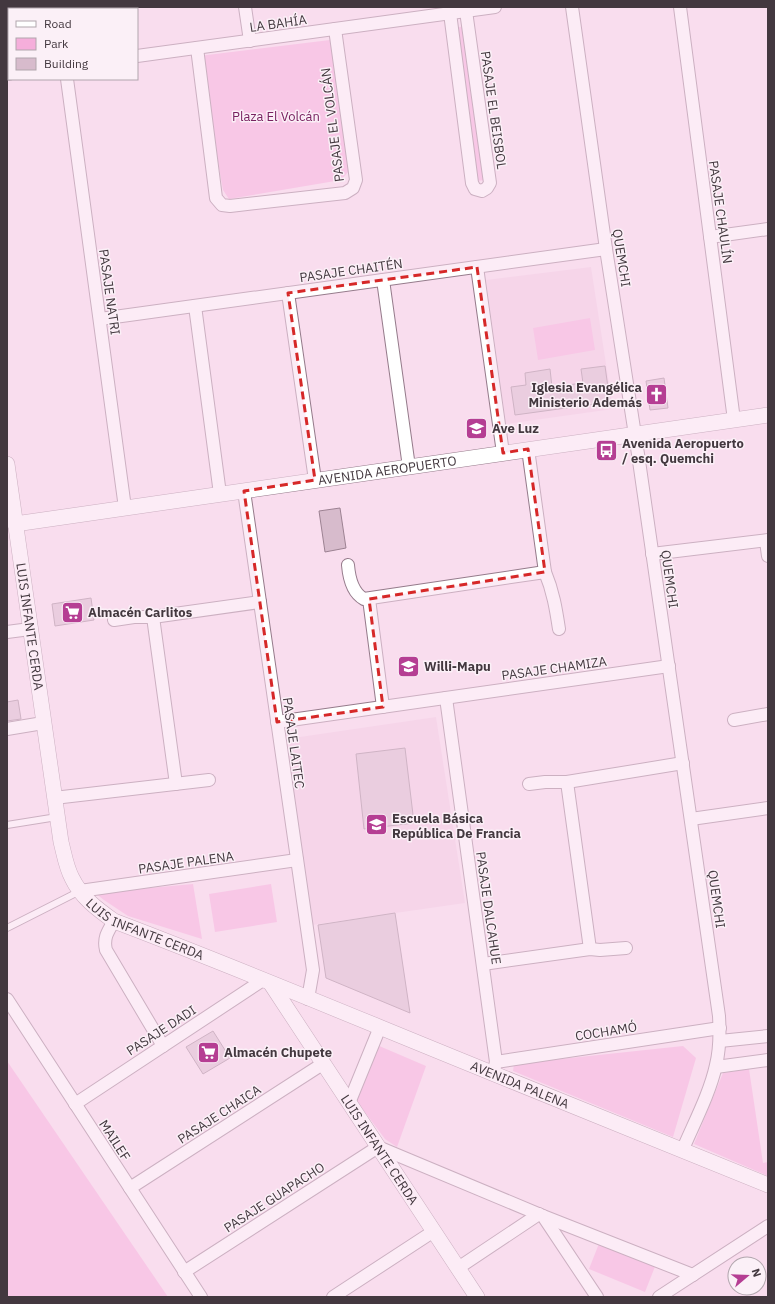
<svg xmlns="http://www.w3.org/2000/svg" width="775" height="1304" font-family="'IBM Plex Sans',sans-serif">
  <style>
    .built { fill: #f1cde3 }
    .green { fill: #f5aedb }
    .building { fill: #d7bbcc; stroke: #9c8292 }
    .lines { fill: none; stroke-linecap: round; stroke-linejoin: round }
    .service-casing { stroke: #957b8b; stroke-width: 8 }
    .minor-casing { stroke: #957b8b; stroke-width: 14 }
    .tertiary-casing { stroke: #957b8b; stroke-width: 16 }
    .service { stroke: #fff; stroke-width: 6 }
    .minor { stroke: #fff; stroke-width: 12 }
    .tertiary { stroke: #fff; stroke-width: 15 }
    .marked { fill: none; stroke: #d62828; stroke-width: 3; stroke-dasharray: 8 5; stroke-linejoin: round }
    .labels { text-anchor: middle; stroke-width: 3; stroke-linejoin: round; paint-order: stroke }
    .street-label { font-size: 13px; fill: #43383f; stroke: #fbf0f7 }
    .park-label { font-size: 13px; fill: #792261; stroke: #fbf0f7 }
    .poi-label { font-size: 13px; font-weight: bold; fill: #43383f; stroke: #fbf0f7; text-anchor: start }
  </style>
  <rect width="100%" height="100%" fill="#f9ddee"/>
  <g class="built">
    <polygon points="591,267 613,409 506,424 486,280"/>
    <polygon points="436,717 465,903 312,925 288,748 293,738"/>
  </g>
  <g class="green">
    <polygon points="465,26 486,180 476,181 455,28"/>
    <polygon points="330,40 349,171 341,180 229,199 223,190 199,56"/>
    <polygon points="590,318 595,350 538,360 533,328"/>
    <polygon points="193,884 202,939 128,916 104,900 95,893"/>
    <polygon points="271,884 277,922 215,932 209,894"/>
    <polygon points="377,1045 426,1066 397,1147 385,1139 355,1099"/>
    <polygon points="683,1046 696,1058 673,1137 513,1071 514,1064"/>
    <polygon points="7,1061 168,1297 7,1297"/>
    <polygon points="749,1069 763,1163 768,1162 768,1176 694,1144 723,1073"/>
    <polygon points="600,1241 656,1264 645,1292 589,1269"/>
  </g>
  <g class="building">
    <polygon points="605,366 610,402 515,415 511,387 526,385 525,373 550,369 552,387 583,383 581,369"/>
    <polygon points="664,378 668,408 650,410 646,381"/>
    <polygon points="340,508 346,548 325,552 319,511"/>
    <polygon points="91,598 94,620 55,626 52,604"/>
    <polygon points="18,700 21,719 7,721 7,702"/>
    <polygon points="405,748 414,823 364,829 356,754"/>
    <polygon points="395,913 410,1013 326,978 318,925"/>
    <polygon points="213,1031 230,1058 203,1074 186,1047"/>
  </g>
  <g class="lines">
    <defs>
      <g id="service">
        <polyline points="7,825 57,817"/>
        <polyline points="7,928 80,891"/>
      </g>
      <g id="minor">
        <polyline points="245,7 250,41"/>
        <path d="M572 7 606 249 638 454 719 1016C720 1033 720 1049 716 1065 710 1093 694 1123 683 1149"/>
        <polyline points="680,7 734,420"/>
        <polyline points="450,13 472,183 475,189 482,191 487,188 490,183 466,11"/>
        <polyline points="197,48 216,198 222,205 230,206 345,193 353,188 356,180 335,29"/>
        <polyline points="137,56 495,7"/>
        <polyline points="7,74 9,74"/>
        <polyline points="67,79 125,508"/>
        <polyline points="710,237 768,229"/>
        <polyline points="477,267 503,453"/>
        <polyline points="383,280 409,467"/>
        <polyline points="288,293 315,480"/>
        <polyline points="195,306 220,494"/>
        <polyline points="100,319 606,249"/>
        <path d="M528 449 545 572C553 591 556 609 559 629"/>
        <polyline points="244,491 313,970 308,999"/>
        <polyline points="766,541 768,556"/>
        <polyline points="652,554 768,540"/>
        <path d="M348 565C349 577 353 593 364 599L545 572"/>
        <polyline points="369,599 383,707"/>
        <polyline points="153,617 176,784"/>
        <polyline points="114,620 134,617 153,617 260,602"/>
        <polyline points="7,632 30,629"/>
        <polyline points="446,698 496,1062 493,1074"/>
        <polyline points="734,720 768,714"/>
        <polyline points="277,722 669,666"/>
        <polyline points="7,729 43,723"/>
        <polyline points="567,782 590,949"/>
        <polyline points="529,784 545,782 567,782 683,763"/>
        <polyline points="54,798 209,780"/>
        <polyline points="691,819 768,808"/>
        <polyline points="80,891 297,860"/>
        <path d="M114 921C108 931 103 938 106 950L163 1046"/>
        <polyline points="483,964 590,949 600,950 626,948"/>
        <polyline points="7,999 201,1297"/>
        <polyline points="720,1041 768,1036"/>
        <polyline points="496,1062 720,1028"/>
        <polyline points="716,1067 768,1060"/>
        <polyline points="349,1103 380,1027"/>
        <polyline points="75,1104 263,980"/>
        <polyline points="130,1188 324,1063"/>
        <polyline points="543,1216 597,1297"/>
        <polyline points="458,1268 539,1214"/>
        <polyline points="184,1272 378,1147 543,1216 693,1275"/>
        <polyline points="333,1297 434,1231"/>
        <polyline points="659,1297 768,1226"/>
      </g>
      <g id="tertiary">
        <path id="s1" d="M7 464 61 842C64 853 66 867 72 878 81 897 97 909 114 921 241 969 366 1022 492 1073 584 1111 676 1147 768 1185"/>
        <path id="s2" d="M15 524 768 415"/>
        <path id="s3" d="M271 984 477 1297"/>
      </g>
    </defs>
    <use href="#service" class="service-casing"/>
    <use href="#minor" class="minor-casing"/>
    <use href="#tertiary" class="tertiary-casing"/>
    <use href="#service" class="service"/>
    <use href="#minor" class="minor"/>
    <use href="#tertiary" class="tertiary"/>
  </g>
  <path d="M0 0H775V1304H0ZM477 267 503 453 528 449 545 572 369 599 383 707 277 722 244 491 315 480 288 293Z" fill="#f9ddee" fill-opacity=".55" fill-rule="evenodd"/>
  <path class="marked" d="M477 267 503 453 528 449 545 572 369 599 383 707 277 722 244 491 315 480 288 293Z"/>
  <defs>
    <symbol id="church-square" viewBox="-11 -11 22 22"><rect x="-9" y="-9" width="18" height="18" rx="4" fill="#b53e93" stroke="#fbf0f7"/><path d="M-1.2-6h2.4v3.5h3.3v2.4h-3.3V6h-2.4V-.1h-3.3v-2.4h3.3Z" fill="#fff"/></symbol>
    <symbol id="school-square" viewBox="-11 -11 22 22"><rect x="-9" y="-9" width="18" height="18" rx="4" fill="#b53e93" stroke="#fbf0f7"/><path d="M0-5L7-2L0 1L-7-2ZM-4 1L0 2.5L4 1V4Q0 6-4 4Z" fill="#fff"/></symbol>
    <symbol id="bus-square" viewBox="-11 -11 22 22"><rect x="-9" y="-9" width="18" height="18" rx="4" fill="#b53e93" stroke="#fbf0f7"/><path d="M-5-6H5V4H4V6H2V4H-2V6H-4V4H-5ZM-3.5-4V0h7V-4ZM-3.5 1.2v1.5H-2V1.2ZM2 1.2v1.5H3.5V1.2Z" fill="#fff"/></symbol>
    <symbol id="supermarket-square" viewBox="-11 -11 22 22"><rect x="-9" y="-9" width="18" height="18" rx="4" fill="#b53e93" stroke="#fbf0f7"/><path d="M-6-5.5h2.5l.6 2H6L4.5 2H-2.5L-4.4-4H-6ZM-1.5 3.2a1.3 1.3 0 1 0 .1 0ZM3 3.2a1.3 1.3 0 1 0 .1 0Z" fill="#fff"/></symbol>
  </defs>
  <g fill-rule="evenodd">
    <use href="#church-square" x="644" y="382" width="25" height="25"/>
    <use href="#school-square" x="464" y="416" width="25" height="25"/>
    <use href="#bus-square" x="594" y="438" width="25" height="25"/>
    <use href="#supermarket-square" x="60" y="600" width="25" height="25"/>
    <use href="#school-square" x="396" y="654" width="25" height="25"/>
    <use href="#school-square" x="364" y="812" width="25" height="25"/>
    <use href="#supermarket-square" x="196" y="1040" width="25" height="25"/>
  </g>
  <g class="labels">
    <g class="street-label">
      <text transform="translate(278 23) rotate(-8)" y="5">LA BAHÍA</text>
      <text transform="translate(494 110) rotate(82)" y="5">PASAJE EL BEISBOL</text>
      <text transform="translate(332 125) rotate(-97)" y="5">PASAJE EL VOLCÁN</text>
      <text transform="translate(721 212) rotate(82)" y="5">PASAJE CHAULÍN</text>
      <text transform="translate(622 258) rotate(81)" y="5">QUEMCHI</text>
      <text transform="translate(351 270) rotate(-8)" y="5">PASAJE CHAITÉN</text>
      <text transform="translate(110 292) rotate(82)" y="5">PASAJE NATRI</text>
      <text dy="5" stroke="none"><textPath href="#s2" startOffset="376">AVENIDA AEROPUERTO</textPath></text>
      <text transform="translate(670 579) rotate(82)" y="5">QUEMCHI</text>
      <text dy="5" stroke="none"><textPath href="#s1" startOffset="164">LUIS INFANTE CERDA</textPath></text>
      <text transform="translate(554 668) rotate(-8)" y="5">PASAJE CHAMIZA</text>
      <text transform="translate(294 743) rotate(82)" y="5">PASAJE LAITEC</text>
      <text transform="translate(186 862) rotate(-8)" y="5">PASAJE PALENA</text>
      <text transform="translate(717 899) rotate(82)" y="5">QUEMCHI</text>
      <text transform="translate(489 908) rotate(82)" y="5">PASAJE DALCAHUE</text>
      <text dy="5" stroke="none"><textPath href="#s1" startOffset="512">LUIS INFANTE CERDA</textPath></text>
      <text transform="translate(161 1030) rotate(-33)" y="5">PASAJE DADI</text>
      <text transform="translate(606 1031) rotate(-9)" y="5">COCHAMÓ</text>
      <text dy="5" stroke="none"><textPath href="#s1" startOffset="918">AVENIDA PALENA</textPath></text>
      <text transform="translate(219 1114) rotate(-33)" y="5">PASAJE CHAICA</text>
      <text transform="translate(115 1140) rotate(57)" y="5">MAILEF</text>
      <text dy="5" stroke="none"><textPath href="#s3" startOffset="198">LUIS INFANTE CERDA</textPath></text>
      <text transform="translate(274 1197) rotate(-33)" y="5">PASAJE GUAPACHO</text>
    </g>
    <g class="park-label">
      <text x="276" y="121">Plaza El Volcán</text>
    </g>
    <g class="poi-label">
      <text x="642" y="392" text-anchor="end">Iglesia Evangélica<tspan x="642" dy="15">Ministerio Además</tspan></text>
      <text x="492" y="433">Ave Luz</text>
      <text x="622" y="448">Avenida Aeropuerto<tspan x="622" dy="15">/ esq. Quemchi</tspan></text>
      <text x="88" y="617">Almacén Carlitos</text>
      <text x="424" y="671">Willi-Mapu</text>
      <text x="392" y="823">Escuela Básica<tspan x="392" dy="15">República De Francia</tspan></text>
      <text x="224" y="1057">Almacén Chupete</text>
    </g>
  </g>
  <rect width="775" height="1304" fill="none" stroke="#43383f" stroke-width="16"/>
  <rect x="8" y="8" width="130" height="72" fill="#fbf0f7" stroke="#b1a6ad"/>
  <rect x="16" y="21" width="20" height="6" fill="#ffffff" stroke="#b1a6ad"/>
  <text x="44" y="28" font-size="12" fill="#43383f">Road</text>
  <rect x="16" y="38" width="20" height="12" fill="#f5aedb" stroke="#b1a6ad"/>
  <text x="44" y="48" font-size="12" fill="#43383f">Park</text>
  <rect x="16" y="58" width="20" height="12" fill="#d7bbcc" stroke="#b1a6ad"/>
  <text x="44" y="68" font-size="12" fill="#43383f">Building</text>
  <g transform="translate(747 1276) rotate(71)"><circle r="19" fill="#fbf0f7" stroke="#b1a6ad"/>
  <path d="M0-3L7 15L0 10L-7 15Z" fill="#b53e93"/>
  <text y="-6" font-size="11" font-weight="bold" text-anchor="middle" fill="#43383f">N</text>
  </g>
</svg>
